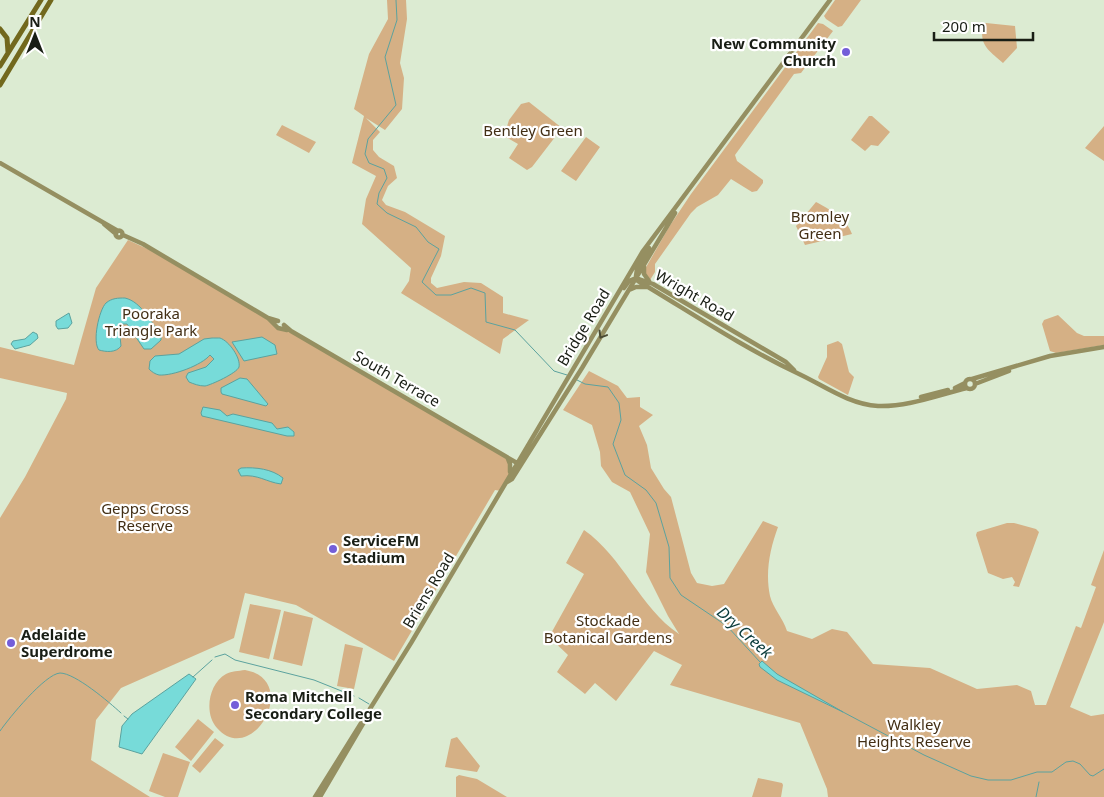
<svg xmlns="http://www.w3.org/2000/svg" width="1104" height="797" viewBox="0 0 1104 797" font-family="'Noto Sans',sans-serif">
	<rect width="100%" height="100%" fill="#dcebd2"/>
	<path fill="#d5b085" d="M387,0H406L407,19L400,63L404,78L402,109L385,130L366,118L380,132L373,140V150L379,157L394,166L397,178L388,186L382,200L386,205L405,212L445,236L441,256L431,278V283L437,288L464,282L481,283L503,297V313L529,320L503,339L500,354L401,293L409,281L411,268L362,224L366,199L376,176L352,163L364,116L354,109L369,54L388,19Z
		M835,0H861L842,26L838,27L826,19L824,16Z
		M818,23L823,24L833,31L801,73L794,74L735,155L737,161L763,180V183L757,191L752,192L731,179L718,195L697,207L691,213L655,264V272L650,280L646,276L645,269L669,227L691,194Z
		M986,23L1015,26L1017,48L1003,63C989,50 979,46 983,25Z
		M529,102L562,128L532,167L527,170L509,158L518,144L504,136L509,120L521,104Z
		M869,116H872L890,132L878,146L871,145L865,151L851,140Z
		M282,125L316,142L309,153L276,135Z
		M1104,126V161L1085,148Z
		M586,137L600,147L576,181L561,171Z
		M816,202C829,209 847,219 852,234L805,245L796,226Z
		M128,240L152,251L276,322L278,328L291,331L508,459L510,474L502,491L495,490L394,661L296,605L245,593L234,638L121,688L96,720L91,760L150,797H0V518L25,477L66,399L67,393L0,378V347L74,365L96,288Z
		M1058,315L1077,333L1084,336H1104V345L1056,353L1050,351L1042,324L1044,320Z
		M838,341L842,344L849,372L854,377L848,395L819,379L818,377L827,357V345Z
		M589,371L618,386L627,398L640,397V407L653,415L639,426L647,445L651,468L664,489L671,497L691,573L697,583L712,586L724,584L763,521L778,527C770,549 765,572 770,596C773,608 783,618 787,631L812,639L832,629L847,632L873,664L930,668L977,689L1017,685L1031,691L1035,705H1046L1076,626L1081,628L1096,587L1091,585L1104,550V622L1070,707L1091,716L1104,714V797H828L827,789L800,723L670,685L682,665L654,651L616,701L595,683L585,694L557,672L568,655L549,637L584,574L566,563L584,530C623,557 640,608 679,634L668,616L646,572L650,534L630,492L612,482L601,466L600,452L592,425L563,410Z
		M1007,523H1014L1036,529L1039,532L1019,587L1013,586L1015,582L1012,577L1003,579L988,573L976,535L977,532Z
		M250,604L281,610L269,659L239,652Z
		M284,611L313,618L302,666L273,659Z
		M345,644L363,648L354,689L337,686Z
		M245,670C302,680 252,768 217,728C204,714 208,684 226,674C232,671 238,671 245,670Z
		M198,719L214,732L191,761L175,747Z
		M457,737L480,766L477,772L445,767L451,739Z
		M215,738L224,745L200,773L192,766Z
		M163,753L190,762L178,797H165L149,791Z
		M459,775L477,779L507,797H456V777Z
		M758,778L782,783L783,785L781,797H752Z"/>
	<path fill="#77dbd9" stroke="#5ba29e" d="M125,298C142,302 151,323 161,335V340L151,349H144L127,324H120L119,326L121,346C116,353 106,352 99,350C92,342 99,310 106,303C112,298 118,298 125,298Z
		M69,313L72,323L68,328L58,329L56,326V321Z
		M33,332L37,334L38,338L30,345L15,349L11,344L13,341L25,339Z
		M262,337L275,345L277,354L244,361L232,342Z
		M212,338C214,338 218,338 220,338C229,341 241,358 239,367C237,373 211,385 205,386C199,386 194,384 189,382L186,377L188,373L206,367L214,359L210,355C202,365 173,376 159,375C155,374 152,372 149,369L150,361L155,356L179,354L204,339Z
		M240,378L247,379L268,404L266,406L222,394L221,392V388Z
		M203,407L220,410L227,416L233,414L272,423L277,429L288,427L294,432V436H287L202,416L201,413Z
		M241,468C256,467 272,469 283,478L281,484C266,482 258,474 241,476L238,470Z
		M762,661L777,674L843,712L777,680L760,667L759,664Z
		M189,674L196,679L142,754L119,747L122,726L132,714Z"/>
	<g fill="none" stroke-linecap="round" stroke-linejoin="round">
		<path stroke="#5ba29e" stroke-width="1" d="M396,0L397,20L385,57L396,105L368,139L365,154L369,163L384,169L387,178L379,193L377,204L387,213L416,227L428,242L439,249L422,282L436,295H451L471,288L485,293L486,322L515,330L554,371L567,375
			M577,380L585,384L608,387L619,403L621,420L613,444L625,475L646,490L656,503L669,547L670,578L681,595L727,626L760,662
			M215,657L225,654L235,660L314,680L354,696
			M193,677L212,660
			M359,698L369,704
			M843,712L924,755L971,776L988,780H1011L1037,772H1052L1066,762L1073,761L1080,764L1090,775L1093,776L1104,769
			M124,716L128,719
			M0,731C9,718 45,674 60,673C75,673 109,702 121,713
			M1036,797L1039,782"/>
		<path stroke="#958f61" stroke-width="4.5" d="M0,163L118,231
			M104,224L116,234
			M115.5 234a3.5 3.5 0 1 1 7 0a3.5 3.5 0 1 1-7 0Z
			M123,235L143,244L268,318L278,321
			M644,266V274L649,281
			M636,276L637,269L649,248
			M636,278L638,281C690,312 742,347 797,373C823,385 848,404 878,406C908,407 938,395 967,388
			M636,278L653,284L786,362L794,370
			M624,288L629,281L636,278
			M629,290L636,287H646
			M269,319L278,328L287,330
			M284,325L291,331L517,463
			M972,379L1050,356L1104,347
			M965 384a5 5 0 1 1 10 0a5 5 0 1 1-10 0Z
			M975,384L1009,371
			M955,388L965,383
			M921,397L948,390
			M508,459L510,464V472
			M507,482L512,479L582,368L675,213
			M315,797L411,643L643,251L830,0
			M320,797L364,722"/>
		<path stroke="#72681d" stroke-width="5" d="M0,29L7,38L8,52
			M0,66L41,0
			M0,85L51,0"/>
	</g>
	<defs><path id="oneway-chevron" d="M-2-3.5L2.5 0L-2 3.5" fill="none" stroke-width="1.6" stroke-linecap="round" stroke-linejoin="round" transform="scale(1.25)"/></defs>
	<use stroke="#4b4b33" href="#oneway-chevron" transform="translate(602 335) rotate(121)"/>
	<g fill="#745ed9" stroke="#fff" stroke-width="2">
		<circle cx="846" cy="52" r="5"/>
		<circle cx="333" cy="549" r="5"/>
		<circle cx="11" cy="643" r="5"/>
		<circle cx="235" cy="705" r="5"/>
	</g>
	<g text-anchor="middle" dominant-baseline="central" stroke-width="4.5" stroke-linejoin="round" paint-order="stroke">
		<g font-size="15" font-weight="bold" fill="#191e15" stroke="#fff" text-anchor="start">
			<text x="836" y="43" text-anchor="end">New Community<tspan x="836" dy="17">Church</tspan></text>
			<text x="343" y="540">ServiceFM<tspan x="343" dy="17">Stadium</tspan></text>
			<text x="21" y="634">Adelaide<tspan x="21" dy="17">Superdrome</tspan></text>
			<text x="245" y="696">Roma Mitchell<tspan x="245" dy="17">Secondary College</tspan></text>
		</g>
		<g font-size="15" fill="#422e14" stroke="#fff">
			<text x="533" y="130">Bentley Green</text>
			<text x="820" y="216">Bromley<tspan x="820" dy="17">Green</tspan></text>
			<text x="151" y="313">Pooraka<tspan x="151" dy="17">Triangle Park</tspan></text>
			<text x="145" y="508">Gepps Cross<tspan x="145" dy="17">Reserve</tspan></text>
			<text x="608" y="620">Stockade<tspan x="608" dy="17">Botanical Gardens</tspan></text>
			<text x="914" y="724">Walkley<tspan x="914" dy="17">Heights Reserve</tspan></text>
		</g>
		<g font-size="15" fill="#191e15" stroke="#fff">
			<text transform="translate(695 295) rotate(30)">Wright Road</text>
			<text transform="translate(583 327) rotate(-59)">Bridge Road</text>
			<text transform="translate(397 378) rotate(30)">South Terrace</text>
			<text transform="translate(428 590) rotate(-59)">Briens Road</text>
		</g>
		<g font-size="16" font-style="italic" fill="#0a3b3b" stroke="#fff">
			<text transform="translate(745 632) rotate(42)">Dry Creek</text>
		</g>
	</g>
	<g transform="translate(35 35)" stroke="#ffffff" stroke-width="4" paint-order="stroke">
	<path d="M0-4L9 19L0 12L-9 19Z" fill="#191e15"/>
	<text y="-8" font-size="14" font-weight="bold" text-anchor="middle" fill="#191e15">N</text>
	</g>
	<path d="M934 32v8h99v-8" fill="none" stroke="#191e15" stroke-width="2.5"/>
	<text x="942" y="32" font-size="15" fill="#191e15" stroke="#ffffff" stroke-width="4" paint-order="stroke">200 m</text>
</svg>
